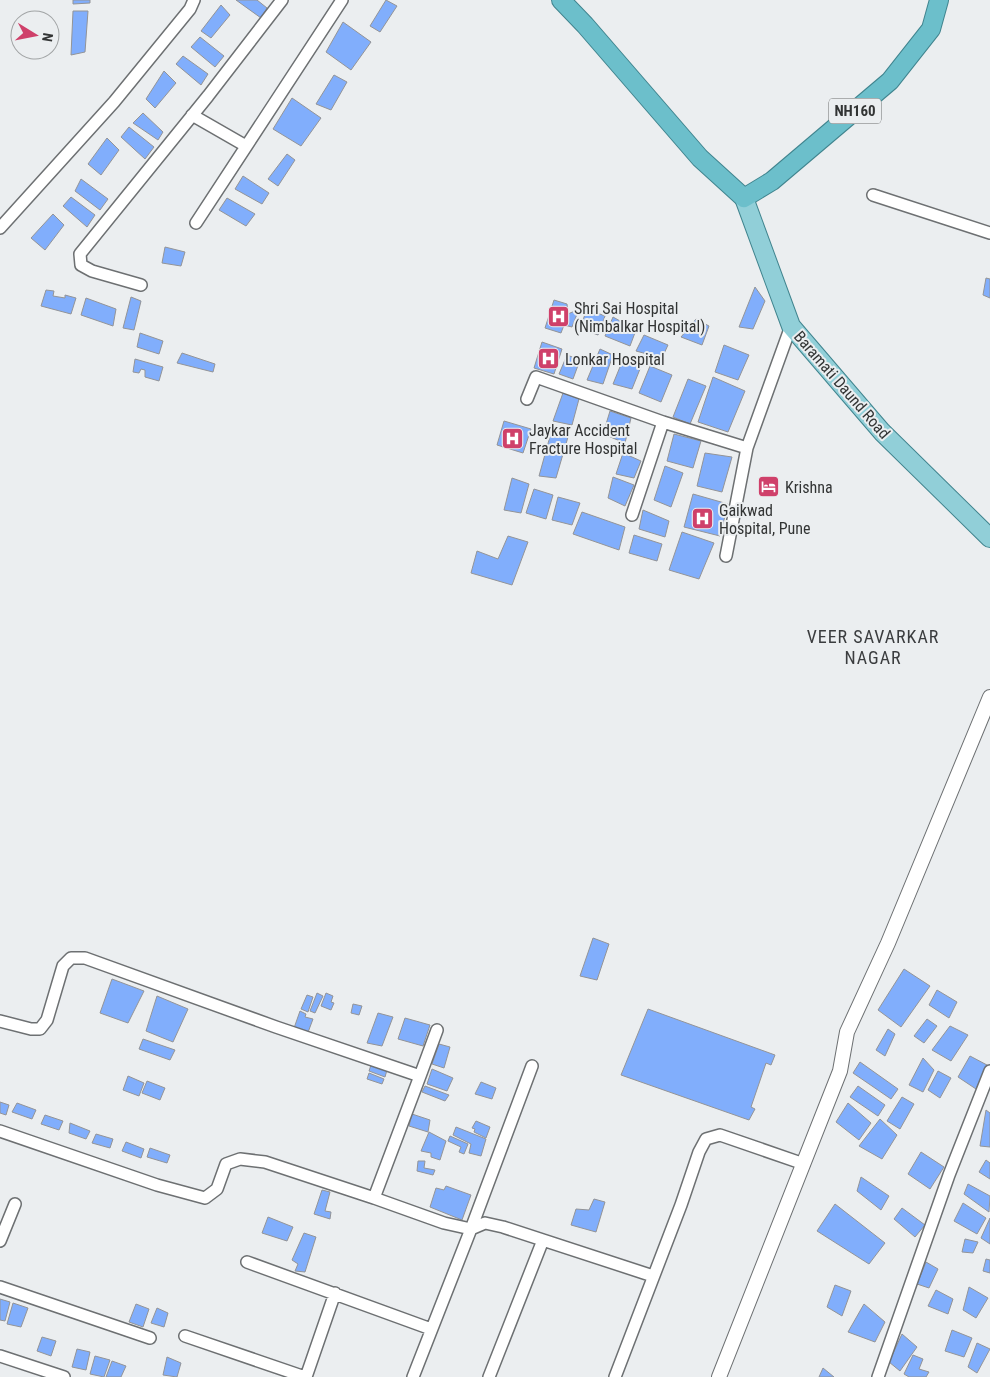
<svg xmlns="http://www.w3.org/2000/svg" width="990" height="1377" viewBox="0 0 990 1377" font-family="'Roboto Condensed',sans-serif">
	<rect width="100%" height="100%" fill="#ebeef0"/>
	<path fill="#81aefc" stroke="#939497" d="M73,0H90V3L73,4Z
		M236,0H257L267,8L261,18Z
		M386,0L397,6L380,32L370,26Z
		M221,5L230,15L211,38L201,31Z
		M73,11H88L85,52L71,55Z
		M343,22L371,42L351,70L326,52Z
		M200,37L224,56L215,67L191,47Z
		M183,56L208,74L201,85L176,64Z
		M164,71L176,83L155,108L146,99Z
		M334,75L347,82L331,110L316,104Z
		M292,98L321,118L301,146L273,129Z
		M143,113L163,132L158,140L133,123Z
		M129,127L154,147L145,159L121,137Z
		M107,138L119,150L101,175L88,164Z
		M287,154L295,160L278,186L268,179Z
		M243,176L269,193L262,204L235,189Z
		M81,179L108,199L100,210L75,191Z
		M71,197L95,215L87,227L63,206Z
		M227,198L255,214L246,226L219,210Z
		M53,214L64,225L45,250L31,238Z
		M165,247L185,252L181,266L162,263Z
		M986,278L990,279V298L983,295Z
		M755,287L765,301L753,329L739,327Z
		M46,290L54,291L53,296L65,298V295L76,298L71,314L41,306Z
		M131,297L141,301L134,330L123,328Z
		M86,298L116,309L113,326L81,315Z
		M554,300L567,304L568,314L579,309L572,327L564,325L561,333L545,328Z
		M587,309L605,316L598,335L580,328Z
		M613,317L636,330L630,346L605,336Z
		M696,319L709,326L702,345L681,337Z
		M140,333L163,341L159,354L137,347Z
		M644,335L668,345L662,358L636,351Z
		M542,342L562,349L554,374L534,368Z
		M724,345L749,355L738,380L715,372Z
		M600,349L613,355L603,384L587,380Z
		M182,353L215,364L213,372L177,363Z
		M567,355L580,360L573,379L559,374Z
		M624,357L642,364L632,389L613,384Z
		M135,359L163,367L159,381L145,377V370L141,369L139,373L133,372Z
		M650,366L672,375L661,402L639,393Z
		M713,377L745,391L728,432L698,422Z
		M688,379L706,386L690,424L673,417Z
		M563,393L579,399L572,425L553,421Z
		M610,411L631,418L625,443L603,434Z
		M504,421L531,429L523,453L497,445Z
		M552,429L568,437L556,478L539,476Z
		M674,434L701,441L693,468L667,461Z
		M623,453L641,461L634,478L616,474Z
		M705,453L732,457L722,492L697,486Z
		M665,466L683,473L671,507L654,500Z
		M613,477L634,485L625,506L608,498Z
		M512,478L529,484L521,513L504,510Z
		M534,489L553,495L546,519L526,513Z
		M693,494L728,504L720,536L684,527Z
		M558,497L580,503L572,525L552,520Z
		M643,510L669,521L665,537L639,529Z
		M582,512L625,527L619,550L573,534Z
		M682,532L714,543L699,579L669,570Z
		M634,535L662,544L657,561L629,553Z
		M508,536L528,542L512,585L471,573L477,551L498,559Z
		M593,938L609,944L597,980L580,976Z
		M904,969L930,986L901,1027L878,1010Z
		M112,979L144,991L128,1023L100,1013Z
		M937,990L957,1002L949,1018L929,1005Z
		M317,993L323,996L315,1013L310,1011Z
		M326,993L333,996L331,1002L334,1003L331,1010L321,1006Z
		M307,995L313,997L308,1012L301,1009Z
		M157,996L188,1009L173,1042L146,1031Z
		M353,1004L362,1006L359,1015L351,1013Z
		M648,1009L775,1055L771,1065L766,1063L751,1107L755,1109L749,1120L621,1075Z
		M300,1011L306,1014L305,1017L313,1019L307,1035L293,1031Z
		M378,1013L393,1017L382,1046L367,1043Z
		M405,1018L430,1025L423,1046L398,1039Z
		M927,1019L937,1026L924,1043L914,1036Z
		M950,1026L968,1035L951,1061L932,1050Z
		M888,1029L895,1034L885,1056L876,1050Z
		M143,1039L175,1050L170,1060L139,1049Z
		M439,1044L450,1047L444,1068L432,1064Z
		M970,1056L987,1065L976,1089L958,1077Z
		M923,1058L934,1070L923,1092L909,1085Z
		M860,1062L898,1089L891,1099L853,1073Z
		M371,1065L387,1070L385,1077L369,1071Z
		M432,1069L453,1078L447,1091L427,1084Z
		M938,1071L951,1078L940,1098L928,1090Z
		M369,1073L384,1079L382,1084L367,1079Z
		M128,1076L144,1083L139,1096L123,1090Z
		M147,1081L165,1088L160,1100L142,1093Z
		M481,1082L496,1088L492,1099L475,1094Z
		M425,1086L449,1095L445,1101L422,1092Z
		M858,1086L885,1105L878,1116L850,1097Z
		M902,1097L914,1104L900,1129L887,1121Z
		M0,1102L9,1105L6,1115L0,1113Z
		M17,1103L36,1110L32,1119L12,1112Z
		M848,1103L871,1123L859,1140L836,1122Z
		M986,1110L990,1113V1147L980,1146Z
		M412,1114L430,1120L428,1132L409,1126Z
		M45,1115L63,1121L59,1130L41,1124Z
		M880,1119L897,1135L882,1159L859,1146Z
		M476,1121L490,1127L486,1138L474,1132L475,1129L472,1128Z
		M70,1123L90,1131L86,1139L69,1133Z
		M456,1127L486,1139L481,1156L469,1153L471,1144L453,1135Z
		M429,1132L446,1141L440,1160L431,1157V1153L421,1151Z
		M96,1134L113,1139L110,1148L92,1143Z
		M450,1136L468,1144L464,1154L459,1152L461,1147L448,1141Z
		M126,1142L144,1149L141,1158L122,1151Z
		M150,1148L170,1155L167,1163L147,1157Z
		M921,1152L944,1167L930,1189L908,1174Z
		M986,1160L990,1163V1179L979,1172Z
		M418,1161H425L424,1168L435,1170L433,1175L417,1171Z
		M861,1177L889,1196L881,1210L857,1191Z
		M968,1184L990,1196L989,1212L964,1194Z
		M446,1186L471,1195L462,1220L430,1207L436,1188L444,1190Z
		M322,1190L330,1192L325,1211L331,1212L330,1219L314,1214Z
		M594,1199L605,1202L596,1232L571,1225L576,1209L589,1210Z
		M963,1203L986,1218L977,1234L954,1221Z
		M835,1204L885,1243L869,1264L817,1231Z
		M902,1208L925,1225L915,1237L894,1219Z
		M268,1217L293,1227L287,1241L262,1233Z
		M990,1218V1244L981,1238Z
		M304,1233L316,1237L305,1272L295,1271L298,1264L292,1260Z
		M965,1239L978,1242L973,1253L962,1252Z
		M986,1259L990,1260V1273L983,1271Z
		M926,1262L938,1269L929,1288L917,1284Z
		M835,1285L851,1291L842,1316L827,1307Z
		M969,1287L988,1298L976,1318L963,1310Z
		M936,1290L953,1299L948,1314L928,1306Z
		M0,1299L10,1302L5,1321L0,1320Z
		M13,1303L28,1308L21,1327L7,1324Z
		M136,1304L149,1309L143,1327L129,1322Z
		M864,1304L885,1322L875,1342L848,1332Z
		M157,1308L168,1313L164,1327L151,1323Z
		M952,1330L972,1338L964,1357L945,1351Z
		M902,1334L917,1347L900,1371L889,1362Z
		M42,1337L56,1341L51,1356L37,1351Z
		M977,1343L990,1349L977,1373L968,1367Z
		M77,1349L90,1352L86,1370L72,1367Z
		M913,1355L923,1359L919,1369L929,1372L926,1377H909L904,1374Z
		M95,1356L110,1360L104,1377L90,1374Z
		M167,1357L181,1363L177,1377L163,1375Z
		M112,1361L126,1366L121,1377H106Z
		M823,1368L834,1377H819Z"/>
	<g fill="none" stroke-linecap="round" stroke-linejoin="round">
		<defs>
			<path id="minor" d="M192,115L246,146
				M873,195L990,233
				M196,223L342,0
				M0,228L114,102L190,9L194,0
				M141,285L92,271L81,265L80,254L208,96L282,0
				M527,399L536,377L663,422
				M632,515L663,422L747,448
				M726,556L747,448L791,326
				M0,1021L31,1029H40L47,1020L63,966L71,958H85L276,1027L420,1076L374,1198L444,1223L471,1229L485,1223L503,1227L653,1276
				M420,1076L437,1030
				M0,1131L157,1185L205,1198L217,1189L226,1164L240,1159L265,1162L374,1198
				M0,1241L15,1204
				M247,1262L431,1329
				M0,1287L150,1338
				M185,1336L305,1377
				M0,1356L64,1377
				M306,1377L335,1293
				M413,1377L471,1229L532,1066
				M489,1377L543,1240
				M615,1377L681,1205L699,1152L706,1139L720,1135L804,1164
				M878,1377L949,1175L990,1071"/>
			<path id="tertiary" d="M719,1377L840,1071L847,1032L888,943L990,697"/>
			<path id="primary" d="M744,198L791,326L882,432L990,538"/>
			<path id="trunk" d="M561,0L585,25L700,158L744,198L772,181L890,81L931,29L939,0"/>
		</defs>
		<use href="#minor" stroke="#6d7072" stroke-width="14"/>
		<use href="#tertiary" stroke="#6d7072" stroke-width="16"/>
		<use href="#primary" stroke="#40848e" stroke-width="20"/>
		<use href="#trunk" stroke="#40848e" stroke-width="20"/>
		<use href="#minor" stroke="#fff" stroke-width="11"/>
		<use href="#tertiary" stroke="#fff" stroke-width="14"/>
		<use href="#primary" stroke="#91cfd8" stroke-width="18"/>
		<use href="#trunk" stroke="#6cbfcb" stroke-width="18"/>
	</g>
	<defs>
		<symbol id="hospital-square" viewBox="-11 -11 22 22"><rect x="-9" y="-9" width="18" height="18" rx="4" fill="#cf406a" stroke="#ebeef0"/><path d="M-5-5h3v3.5h4V-5h3V5h-3V1.5h-4V5h-3Z" fill="#fff"/></symbol>
		<symbol id="hotel-square" viewBox="-11 -11 22 22"><rect x="-9" y="-9" width="18" height="18" rx="4" fill="#cf406a" stroke="#ebeef0"/><path d="M-6-4.5h1.5V1H6V5H4.5V3h-9V5H-6ZM-4 0a1.8 1.8 0 1 1 3.6 0ZM.5 0V-2.5h3Q6-2.5 6 0Z" fill="#fff"/></symbol>
	</defs>
	<g fill-rule="evenodd">
		<use href="#hospital-square" x="546" y="304" width="25" height="25"/>
		<use href="#hospital-square" x="536" y="346" width="25" height="25"/>
		<use href="#hospital-square" x="500" y="426" width="25" height="25"/>
		<use href="#hotel-square" x="756" y="474" width="25" height="25"/>
		<use href="#hospital-square" x="690" y="506" width="25" height="25"/>
	</g>
	<g text-anchor="middle" dominant-baseline="central" stroke-width="4" stroke-linejoin="round" paint-order="stroke">
		<rect fill="#ebeef0" stroke="#6a6c6c" stroke-width="1" x="829" y="98.5" width="52" height="25" rx="4"/>
		<g font-size="15" font-weight="bold" fill="#323434">
			<text x="855" y="111">NH160</text>
		</g>
		<g font-size="16" fill="#323434" stroke="#ebeef0" text-anchor="start">
			<text x="574" y="308">Shri Sai Hospital<tspan x="574" dy="18">(Nimbalkar Hospital)</tspan></text>
			<text x="565" y="359">Lonkar Hospital</text>
			<text x="529" y="430">Jaykar Accident<tspan x="529" dy="18">Fracture Hospital</tspan></text>
			<text x="785" y="487">Krishna</text>
			<text x="719" y="510">Gaikwad<tspan x="719" dy="18">Hospital, Pune</tspan></text>
		</g>
		<g font-size="16" fill="#323434" stroke="#ebeef0">
			<text transform="translate(842 385) rotate(49)">Baramati Daund Road</text>
		</g>
		<g font-size="18" letter-spacing="1" fill="#3b3d3f" stroke="#ebeef0">
			<text x="873" y="636">VEER SAVARKAR<tspan x="873" dy="21">NAGAR</tspan></text>
		</g>
	</g>
	<g transform="translate(35 35) rotate(100)"><circle r="24" fill="#ebeef0" stroke="#a1a4a5"/>
	<path d="M0-4L9 19L0 12L-9 19Z" fill="#cf406a"/>
	<text y="-8" font-size="14" font-weight="bold" text-anchor="middle" fill="#323434">N</text>
	</g>
</svg>
